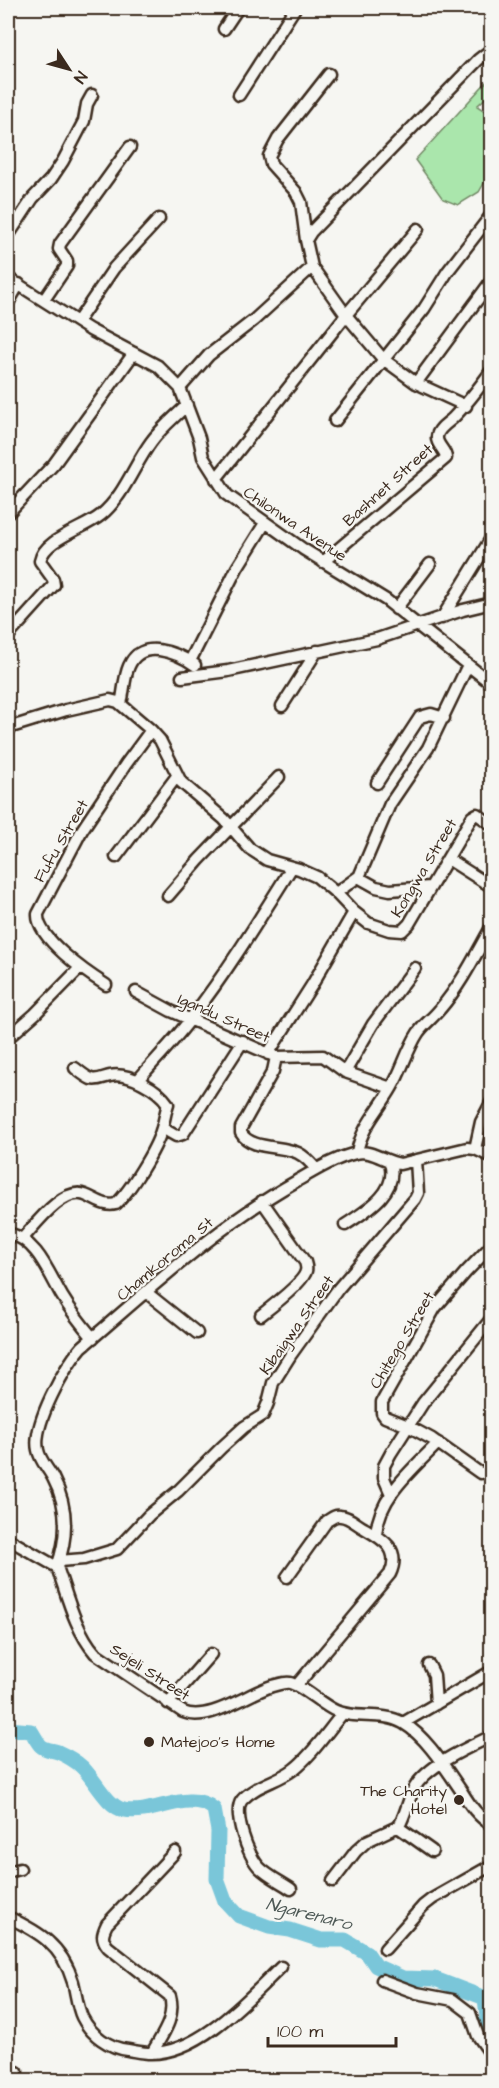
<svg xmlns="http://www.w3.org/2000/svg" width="499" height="2088" viewBox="0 0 499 2088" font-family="'Architects Daughter',sans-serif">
	<rect width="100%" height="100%" fill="#f6f6f2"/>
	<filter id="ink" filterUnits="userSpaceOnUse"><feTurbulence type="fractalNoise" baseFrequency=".0167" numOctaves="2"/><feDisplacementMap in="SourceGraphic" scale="12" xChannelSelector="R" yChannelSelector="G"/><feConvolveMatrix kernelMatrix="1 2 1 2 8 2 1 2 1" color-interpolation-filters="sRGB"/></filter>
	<g filter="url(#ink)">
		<path fill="#aae6ac" stroke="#728865" stroke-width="1.5" d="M491,77V93L477,106L491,115V171L479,192L458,205L443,199L415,160Z"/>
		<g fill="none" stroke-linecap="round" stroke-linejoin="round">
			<path stroke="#7ac6d9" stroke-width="15" d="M8,1729L31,1731C34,1735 37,1742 41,1746C45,1750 53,1750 58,1752C67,1756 76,1761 82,1767C94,1778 107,1807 124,1810C154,1816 188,1788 214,1809L218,1831L217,1879L225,1901L239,1916L269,1927L290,1930L321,1940H345L367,1953L376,1966L403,1978L435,1979L485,1998L490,2043L492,2044"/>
			<defs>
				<path id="street" d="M224,29L238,8
					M329,74L278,139L269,156L271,164L296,192L301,202L306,240L312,267L346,315L383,359L416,383L466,406
					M239,95L295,8
					M8,236L33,198L51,179L63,161L84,121L87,104L92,95
					M306,240L311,232L478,60L492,49
					M8,278L90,330L158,366L180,388L199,438L203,457L227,495L303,549L386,600L492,684
					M44,300L67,266V261L59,249L60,244L130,147
					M8,303L19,284
					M78,321L114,268L159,219
					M416,383L492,280
					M180,388L209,355L254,320L312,267
					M335,421L424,309L448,271L492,214
					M216,479L346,315L418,229
					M8,513L54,464L134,353
					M323,562L446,458C446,450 436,445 437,437C437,430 447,423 452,419C467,404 479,388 492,370
					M396,609L430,564
					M442,618L492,537
					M8,636L54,585L53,579L40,561C44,539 84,529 101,515C124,496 134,465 151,442C161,428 175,417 187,405
					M190,661L237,568L265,523
					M182,677L228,671L377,639L463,610L492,603
					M121,704C124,692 124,677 129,666C141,638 176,652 195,665
					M282,706L317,651
					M8,728L66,710L110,700L118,702L151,730L160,740L181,782L224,819L250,849L267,860L299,869L317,877L336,893L354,912L368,923L389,930L402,931L409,924L472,817L477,814L492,825
					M377,783L420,717L431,714L444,718
					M116,857L177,776
					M448,859L492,887
					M359,877L390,804L428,748L468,665
					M336,893L358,877L376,887L390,890L430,887
					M168,896L199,860L279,777
					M106,985C87,973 36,938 38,914L82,830L126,764L151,730
					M136,992L171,1011L276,1057L273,1071L241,1128V1133C251,1150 281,1145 298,1153C306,1157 311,1163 316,1169
					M8,1038L35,1014L79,969
					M268,1054L312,985L354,912
					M276,1057L323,1056L345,1072L391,1088
					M345,1072L373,1024L415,968
					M138,1080C156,1059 176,1039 192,1017C229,969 260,918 292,867
					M162,1128L176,1136L183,1134L243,1041
					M475,1149L481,1122L492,1101
					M357,1152C362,1126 379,1110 392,1087C402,1070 407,1050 418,1033C424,1024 433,1018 440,1009C461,985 476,954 492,926
					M345,1225C366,1211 399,1192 390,1163
					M8,1233C37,1240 48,1272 62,1296C71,1311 82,1325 93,1338
					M23,1238C36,1224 64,1186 85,1195C96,1199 104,1207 116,1204C130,1191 156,1149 161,1131C164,1123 165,1113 168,1104C158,1089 129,1072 110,1076C104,1077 98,1081 91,1079C86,1077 80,1072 75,1068
					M492,1245L466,1272L435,1308L382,1402V1413L385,1417L408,1426L432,1439L480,1473L492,1472
					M147,1293L197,1333
					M261,1315C270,1308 304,1282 306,1271C307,1268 306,1265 305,1262L262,1201
					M391,1494L384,1478V1466L391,1453L423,1403L492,1318
					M376,1535C378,1497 413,1469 438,1443
					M8,1539L57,1567C67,1595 75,1630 95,1653L183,1712C208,1723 247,1694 272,1686C278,1685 283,1682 290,1683C301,1685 322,1705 336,1711C356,1720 382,1711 403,1723C427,1737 446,1769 462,1792C470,1805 478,1817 492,1825
					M59,1561L84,1559L117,1549L149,1515L178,1491L222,1447L244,1427L263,1415L268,1403L273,1383L290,1356L338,1289L415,1199L418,1193L416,1160
					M57,1567C68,1537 68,1506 53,1478C48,1468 40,1461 38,1450C32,1425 65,1366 82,1347C150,1289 217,1226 295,1182C314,1171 335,1158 356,1153C371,1149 385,1162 400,1164L467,1148L475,1149L492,1157
					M287,1577L327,1521C332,1518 335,1515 340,1516C348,1516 355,1523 362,1527C381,1538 402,1548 390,1574L297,1685
					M429,1665L434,1675L436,1704
					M168,1703L211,1654
					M403,1723L492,1671
					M398,1827L432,1851
					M8,1872L20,1869
					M333,1881L356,1851L367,1841L399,1826C406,1814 408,1799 415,1787C428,1765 469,1747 492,1736
					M291,1889C281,1882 268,1876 260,1868C248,1857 232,1812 242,1800C255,1785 279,1781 294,1769C313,1754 327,1732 343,1713
					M8,1917C39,1932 62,1945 73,1982C76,1993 77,2006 82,2017C91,2035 109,2048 128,2050C135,2051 143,2053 151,2053C200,2053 248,1999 281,1967
					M385,1949L423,1906L432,1899L492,1865
					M382,1980L417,1993L453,2000L470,2013L478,2036L492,2056
					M152,2053C162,2035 176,2018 170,1996L108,1947C101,1938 102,1934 107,1924L175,1852
					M10,2080L17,2072"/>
			</defs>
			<use href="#street" stroke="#3b2a1e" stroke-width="15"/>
			<use href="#street" stroke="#f6f6f2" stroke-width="10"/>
		</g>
	</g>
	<g fill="#3b2a1e" stroke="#f6f6f2" stroke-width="2">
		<circle cx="149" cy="1742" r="6"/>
		<circle cx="459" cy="1800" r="6"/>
	</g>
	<g text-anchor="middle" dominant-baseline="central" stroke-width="4.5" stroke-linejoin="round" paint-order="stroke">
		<g font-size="16" fill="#3b2a1e" stroke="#f6f6f2">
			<text transform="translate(388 485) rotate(-42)">Bashnet Street</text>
			<text transform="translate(295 524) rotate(34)">Chilonwa Avenue</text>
			<text transform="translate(61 841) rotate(-60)">Fufu Street</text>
			<text transform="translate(424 868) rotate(-59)">Kongwa Street</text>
			<text transform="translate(224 1018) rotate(24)">Igandu Street</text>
			<text transform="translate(165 1259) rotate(-40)">Chamkoroma St</text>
			<text transform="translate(297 1325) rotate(-55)">Kibaigwa Street</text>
			<text transform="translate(402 1340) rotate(-59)">Chitego Street</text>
			<text transform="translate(150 1672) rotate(33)">Sejeli Street</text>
		</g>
		<g font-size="16" fill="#3b2a1e" stroke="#f6f6f2" text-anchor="start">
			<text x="161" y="1742">Matejoo's Home</text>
			<text x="447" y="1791" text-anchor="end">The Charity<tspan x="447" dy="18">Hotel</tspan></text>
		</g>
		<g font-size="18" font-style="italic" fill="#4e5956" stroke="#f6f6f2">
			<text transform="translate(309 1914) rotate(14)">Ngarenaro</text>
		</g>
	</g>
	<rect width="499" height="2088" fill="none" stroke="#f6f6f2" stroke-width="30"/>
	<rect x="15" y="15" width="469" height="2058" fill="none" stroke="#3b2a1e" stroke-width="2" filter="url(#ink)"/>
	<g transform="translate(69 69) rotate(126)" stroke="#f6f6f2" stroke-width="4.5" paint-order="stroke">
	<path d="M0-4.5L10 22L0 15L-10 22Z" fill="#3b2a1e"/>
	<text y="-9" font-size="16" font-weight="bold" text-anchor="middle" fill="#3b2a1e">N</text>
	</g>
	<path d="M268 2037v9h128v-9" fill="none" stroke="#3b2a1e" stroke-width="3"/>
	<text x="277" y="2037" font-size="18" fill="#3b2a1e" stroke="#f6f6f2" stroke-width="4.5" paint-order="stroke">100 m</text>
</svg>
